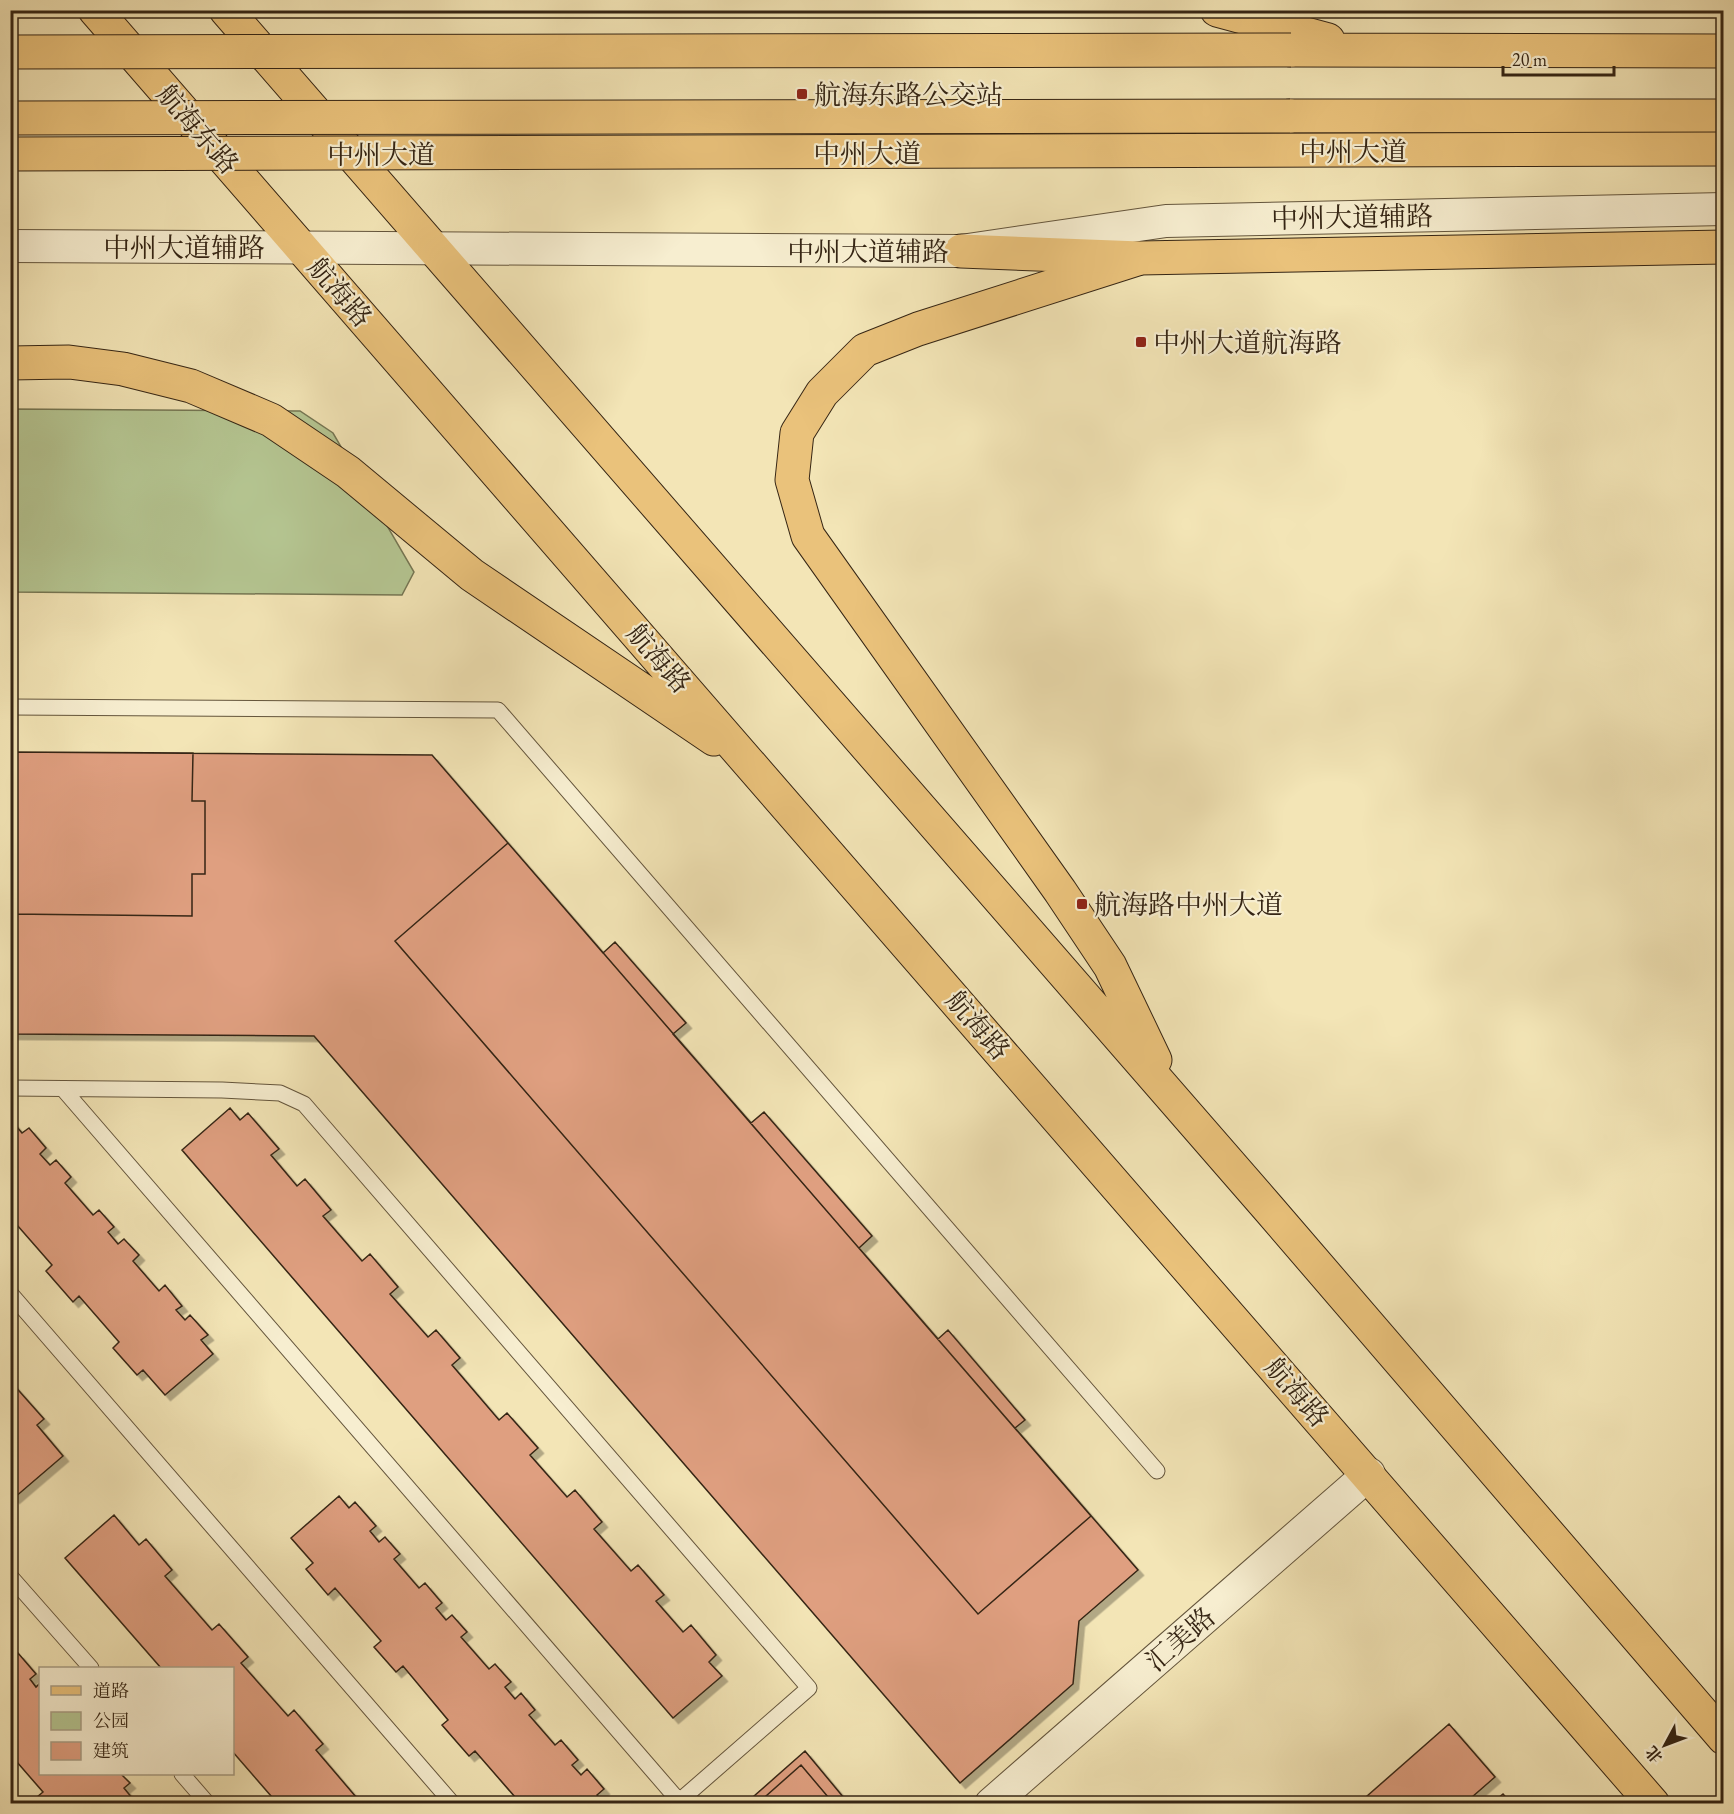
<svg xmlns="http://www.w3.org/2000/svg" width="1734" height="1814" viewBox="0 0 1734 1814" font-family="'EB Garamond','Noto Serif SC',serif">
	<defs>
		<filter id="shadow"><feDropShadow dx="5.5" dy="5.5" stdDeviation="0" flood-color="#0004"/></filter>
	</defs>
	<rect width="100%" height="100%" fill="#f3e5b6"/>
	<filter id="stains"><feTurbulence type="fractalNoise" baseFrequency=".00333" numOctaves="4"/><feColorMatrix values="0 0 0 0 .2 0 0 0 0 .09 0 0 0 0 .02 0 0 0 .5 -.17"/></filter>
	<radialGradient id="worn" r=".72"><stop offset=".6" stop-color="#630" stop-opacity="0"/><stop offset="1" stop-color="#630" stop-opacity=".3"/></radialGradient>
	<path fill="#b5c692" stroke="#757653" stroke-width="1.5" d="M11,409L300,411L333,433L414,572L402,595L11,592Z"/>
	<path fill="#df9f80" stroke="#352514" stroke-width="1.5" filter="url(#shadow)" d="M10,752L432,755L603,953L615,942L686,1023L673,1034L751,1123L764,1112L872,1236L859,1248L938,1339L948,1330L1025,1420L1015,1428L1138,1570L1079,1621L1073,1684L960,1783L314,1036L10,1034Z
		M10,752L193,753L192,801H205V874H192V916L10,914Z
		M508,843L1091,1516L978,1614L395,941Z
		M230,1108L240,1120L248,1113L279,1149L271,1155L297,1186L305,1179L331,1210L323,1216L362,1261L370,1254L398,1287L390,1294L428,1337L436,1330L460,1358L452,1365L499,1420L507,1413L538,1448L530,1455L567,1497L575,1490L602,1522L594,1529L631,1571L638,1565L664,1595L656,1601L683,1632L691,1625L716,1655L709,1662L722,1676L673,1718L182,1150Z
		M11,1120L22,1133L29,1128L46,1148L40,1154L50,1165L56,1160L71,1177L65,1183L93,1215L99,1210L114,1227L108,1232L118,1244L124,1239L139,1255L133,1261L159,1291L165,1285L182,1306L176,1310L185,1320L190,1315L208,1335L201,1340L213,1354L165,1395L143,1370L137,1375L113,1348L119,1342L79,1296L73,1302L46,1271L52,1265L10,1217Z
		M12,1383L44,1419L37,1425L63,1456L14,1498L10,1493V1384Z
		M339,1496L349,1508L355,1502L376,1526L370,1531L379,1542L385,1537L400,1554L394,1559L419,1588L425,1583L442,1603L436,1608L446,1620L452,1615L467,1632L461,1637L489,1669L495,1664L511,1682L505,1687L515,1699L521,1693L535,1710L529,1715L555,1745L561,1740L578,1760L572,1765L581,1775L587,1769L604,1789L597,1795L605,1804H510L509,1802L515,1797L475,1751L469,1756L442,1725L448,1720L403,1666L396,1672L374,1647L381,1641L335,1588L328,1595L306,1569L313,1563L291,1538Z
		M114,1515L139,1545L146,1539L172,1570L165,1576L212,1630L219,1624L248,1657L241,1663L288,1716L294,1710L323,1744L316,1750L362,1804H278L232,1751V1668H161L65,1558Z
		M18,1653L36,1674L30,1679L36,1687L40,1683V1774H121L130,1783L124,1788L137,1804H40L36,1798L43,1792L10,1754V1657L12,1659Z
		M1449,1724L1495,1777L1464,1804H1358Z
		M805,1751L849,1804H745Z
		M801,1765L834,1804H757Z
		M1503,1794L1512,1804H1491Z"/>
	<g fill="none" stroke-linecap="round" stroke-linejoin="round">
		<defs>
			<path id="service" d="M10,707L498,710L1157,1471
				M10,1088L222,1090L280,1093L304,1104L809,1688L676,1804
				M63,1089L679,1801
				M10,1293L453,1804
				M10,1576L91,1668
				M182,1774L208,1804"/>
			<path id="minor" d="M10,246L961,251L1166,221L1724,209
				M991,1804L1369,1474"/>
			<path id="primary" d="M95,10L1653,1804
				M226,10L1269,1209L1724,1738
				M1217,10L1328,40
				M1291,50L1724,51
				M1290,116H1724
				M1137,259L918,329L865,350L822,393L797,433L792,480L808,536L1060,891L1110,966L1155,1060
				M10,363L69,362L123,369L191,386L271,420L348,472L472,575L714,739"/>
			<path id="trunk" d="M961,251L1140,258L1724,247"/>
		</defs>
		<use href="#service" stroke="#64553c" stroke-width="17"/>
		<use href="#minor" stroke="#64553c" stroke-width="34"/>
		<use href="#primary" stroke="#352514" stroke-width="35"/>
		<use href="#trunk" stroke="#352514" stroke-width="35"/>
		<use href="#service" stroke="#f7eed0" stroke-width="15"/>
		<use href="#minor" stroke="#f7eed0" stroke-width="32"/>
		<use href="#primary" stroke="#eac27b" stroke-width="33"/>
		<use href="#trunk" stroke="#eac27b" stroke-width="33"/>
		<defs>
			<path id="primary-bridge" d="M10,52L1291,50
				M10,118L1290,116"/>
			<path id="trunk-bridge" d="M10,154L1724,149"/>
		</defs>
		<use href="#primary-bridge" stroke="#352514" stroke-width="35" stroke-linecap="butt"/>
		<use href="#trunk-bridge" stroke="#352514" stroke-width="35" stroke-linecap="butt"/>
		<use href="#primary-bridge" stroke="#eac27b" stroke-width="33"/>
		<use href="#trunk-bridge" stroke="#eac27b" stroke-width="33"/>
	</g>
	<g fill="#8f2418" stroke="#f7eed0" stroke-width="2">
		<rect x="796" y="88" width="12" height="12" rx="3"/>
		<rect x="1135" y="336" width="12" height="12" rx="3"/>
		<rect x="1076" y="898" width="12" height="12" rx="3"/>
	</g>
	<g text-anchor="middle" dominant-baseline="central" stroke-width="4.5" stroke-linejoin="round" paint-order="stroke">
		<g font-size="27" fill="#352514" stroke="#f7eed0" text-anchor="start">
			<text x="814" y="94">航海东路公交站</text>
			<text x="1153" y="342">中州大道航海路</text>
			<text x="1094" y="904">航海路中州大道</text>
		</g>
		<g font-size="27" fill="#352514" stroke="#f7eed0">
			<text transform="translate(198 129) rotate(49)">航海东路</text>
			<text x="1353" y="151">中州大道</text>
			<text x="867" y="153">中州大道</text>
			<text x="381" y="154">中州大道</text>
			<text transform="translate(1352 217) rotate(-1)">中州大道辅路</text>
			<text x="184" y="247">中州大道辅路</text>
			<text x="868" y="251">中州大道辅路</text>
			<text transform="translate(340 292) rotate(49)">航海路</text>
			<text transform="translate(659 658) rotate(49)">航海路</text>
			<text transform="translate(978 1025) rotate(49)">航海路</text>
			<text transform="translate(1297 1392) rotate(49)">航海路</text>
			<text transform="translate(1180 1639) rotate(-41)">汇美路</text>
		</g>
	</g>
	<rect width="1734" height="1814" fill="none" stroke="#f3e5b6" stroke-width="36"/>
	<rect x="12" y="12" width="1710" height="1790" fill="none" stroke="#352514" stroke-width="3"/>
	<rect x="18" y="18" width="1698" height="1778" fill="none" stroke="#352514" stroke-width="1.5"/>
	<rect x="39" y="1667" width="195" height="108" fill="#f7eed0" stroke="#a99e85" stroke-width="1.5"/>
	<rect x="51" y="1686" width="30" height="9" fill="#eac27b" stroke="#a99e85" stroke-width="1.5"/>
	<text x="93" y="1697" font-size="18" fill="#352514">道路</text>
	<rect x="51" y="1712" width="30" height="18" fill="#b5c692" stroke="#a99e85" stroke-width="1.5"/>
	<text x="93" y="1727" font-size="18" fill="#352514">公园</text>
	<rect x="51" y="1742" width="30" height="18" fill="#df9f80" stroke="#a99e85" stroke-width="1.5"/>
	<text x="93" y="1757" font-size="18" fill="#352514">建筑</text>
	<g transform="translate(1665 1745) rotate(229)" stroke="#f7eed0" stroke-width="4.5" paint-order="stroke">
	<path d="M0-4.5L10 22L0 15L-10 22Z" fill="#352514"/>
	<text y="-9" font-size="16" font-weight="bold" text-anchor="middle" fill="#352514">北</text>
	</g>
	<path d="M1503 66v9h111v-9" fill="none" stroke="#352514" stroke-width="3"/>
	<text x="1512" y="66" font-size="18" fill="#352514" stroke="#f7eed0" stroke-width="4.5" paint-order="stroke">20 m</text>
	<rect width="100%" height="100%" filter="url(#stains)"/>
	<rect width="100%" height="100%" fill="url(#worn)"/>
</svg>
